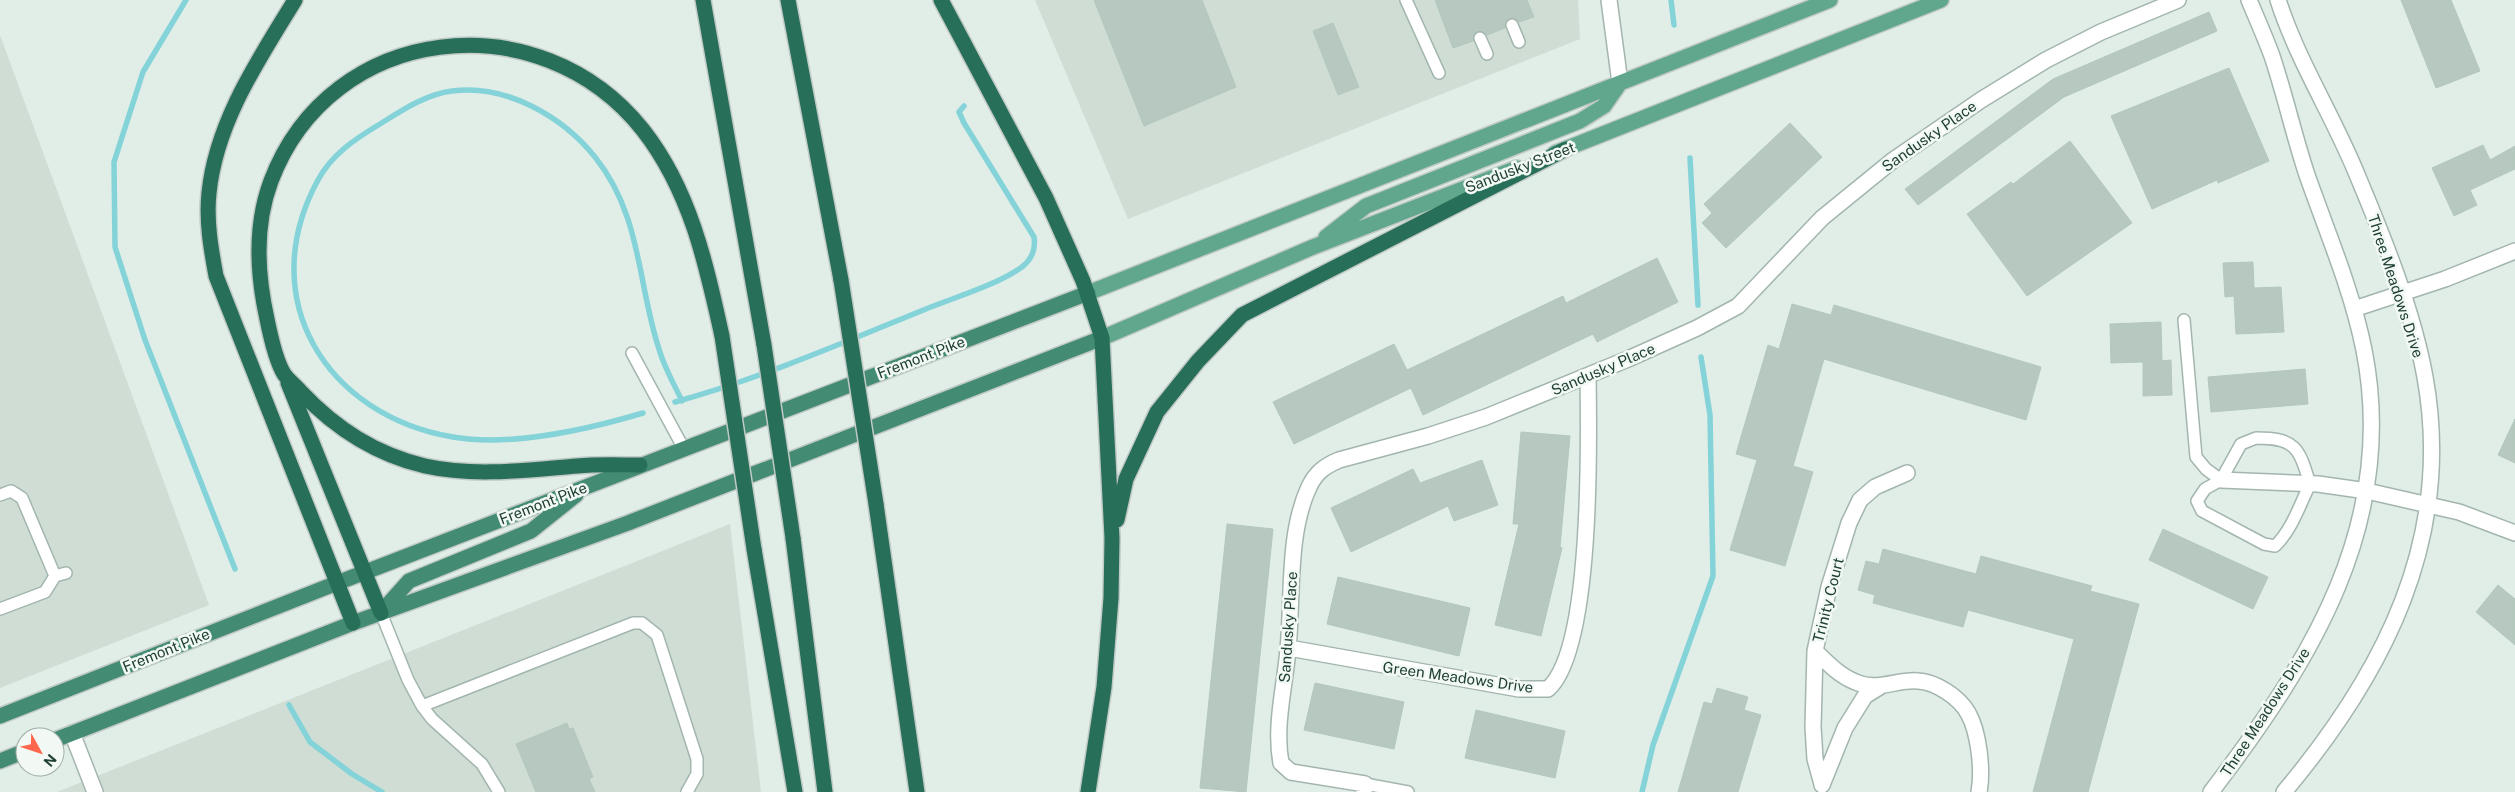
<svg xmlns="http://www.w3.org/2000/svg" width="2515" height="792" viewBox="0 0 2515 792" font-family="'Public Sans',sans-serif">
	<rect width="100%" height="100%" fill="#e1ede7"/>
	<path fill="#cfddd5" d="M1035,0H1578L1580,39L1128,219Z
		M0,35L209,605L0,688Z
		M730,524L761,792H57Z"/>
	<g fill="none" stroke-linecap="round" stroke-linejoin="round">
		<path stroke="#84d3d8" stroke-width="5.5" d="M186,0L143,72L114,162L115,247L145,340L235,569
			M1671,0L1674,25
			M1690,158L1698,305
			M675,402C759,379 840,344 921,311C952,298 995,286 1022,267C1032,259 1036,250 1034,237L964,123L959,112L964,106
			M643,413C586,430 513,447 453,437C327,416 253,299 318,180C332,154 355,139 380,124C401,111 426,94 452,91C506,84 562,116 595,157C642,216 637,282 659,349C664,367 674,384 682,401
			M289,705L310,742L352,774L382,792
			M1642,792L1653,745L1713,576L1710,415L1701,357"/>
	</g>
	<path fill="#b6c8bf" stroke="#b3c8bd" d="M1094,0H1202L1236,87L1144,126Z
		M1435,0H1527L1534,17L1519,22L1516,19L1510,18L1506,21L1505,28L1487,35L1484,32L1477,31L1474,34L1473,41L1453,48Z
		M2401,0H2451L2480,71L2436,88Z
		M2209,12L2217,31L2064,97L1918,205L1905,189L2053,79Z
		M1333,23L1359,87L1338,95L1313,31Z
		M2229,68L2269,161L2218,183L2217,180L2152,209L2111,116Z
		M1790,123L1822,157L1726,248L1702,223L1712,213L1704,204Z
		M2070,141L2132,223L2027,296L1967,214L2011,182L2013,184Z
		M2483,145L2490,160L2515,146V169L2470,190L2477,205L2454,216L2432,168Z
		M1657,258L1678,302L1597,342L1593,334L1423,415L1411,388L1294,444L1273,402L1394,344L1407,370L1563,296L1566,303Z
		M2253,262L2254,288L2281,287L2284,332L2236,334L2234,296L2225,297L2223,263Z
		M1792,304L1831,315L1834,305L2041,367L2026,420L1824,359L1793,466L1813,472L1785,566L1730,550L1757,460L1736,454L1768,345L1779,349Z
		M2161,322L2162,361L2171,360L2172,395L2143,396V362L2111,363L2110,324Z
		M2305,369L2308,404L2211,412L2208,377Z
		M2515,419V463L2498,455Z
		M1521,432L1570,436L1560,547L1562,548L1541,636L1495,625L1519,524H1513Z
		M1482,460L1498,505L1454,521L1448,506L1351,552L1331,508L1413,469L1420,483Z
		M1227,524L1273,529L1246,792L1200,788Z
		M2163,529L2268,577L2253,609L2149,560Z
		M1883,549L1976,574L1981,556L2092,586L2090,591L2139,604L2088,792H2033L2074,639L1968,610L1963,627L1873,603L1875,595L1858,590L1866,561L1879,564Z
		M1338,577L1470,608L1459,656L1327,624Z
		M2498,585L2515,599V645L2476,612Z
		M1315,683L1404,702L1394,749L1304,730Z
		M1717,688L1748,697L1744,710L1761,715L1738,792H1678L1704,702L1712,704Z
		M1476,710L1565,731L1555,778L1465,758Z
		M567,723L569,729L573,728L593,777L589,779L595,792H536L516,744Z"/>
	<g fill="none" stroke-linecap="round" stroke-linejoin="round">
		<defs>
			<path id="service" d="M1406,0L1439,73
				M1512,25L1519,42
				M1480,38L1487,54
				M2184,320L2196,457L2206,469L2221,480
				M632,353L684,449
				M2256,438C2296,438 2299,448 2310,484C2300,504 2292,530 2275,546L2264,544L2202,511L2197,501L2205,489L2221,480L2241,444Z
				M0,495L11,491L22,498L55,576L66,573
				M0,609L45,592L55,576
				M381,613L408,680L422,706L432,719L482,764L499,792
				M422,706L633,623H642L657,635L697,759V774L687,792
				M1365,784L1408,792"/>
			<path id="minor" d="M2278,0C2298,62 2334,117 2358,177C2384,239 2413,311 2425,377C2454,538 2384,673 2284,792
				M2354,309L2445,279L2515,251
				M2221,480L2318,484L2367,491L2459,512L2515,533
				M1289,648L1519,689H1548C1593,649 1589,438 1588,376
				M1815,651C1830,665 1841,678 1861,684C1880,690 1899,679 1918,681C1936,682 1959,697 1968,713C1979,732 1983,771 1979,792
				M72,733L95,792
				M1822,784L1815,759L1813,727L1815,651L1829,587L1849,523L1860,500L1875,487L1907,473
				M1822,785L1845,728L1865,696L1881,686
				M1364,792L1365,784L1291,772L1281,763C1274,726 1285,686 1288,649C1293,598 1287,534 1309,487C1316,472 1325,466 1339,460L1428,436L1486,417L1628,359L1697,328L1738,306L1822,218L1892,161L1981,100L2046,60L2101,32L2178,0
				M2211,792C2311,661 2398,522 2364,350C2352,290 2327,232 2307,175C2294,136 2285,95 2272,56C2265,37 2257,19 2249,0"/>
			<path id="tertiary" d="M1609,0L1620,83"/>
			<path id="primary" d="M1555,153L1941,0
				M1326,237L1366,206L1580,121L1604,106L1620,83
				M1088,293L1830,0
				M1102,338L1313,247L1517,168"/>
			<path id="trunk" d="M382,611L409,581L531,531L576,495
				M0,716L337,583L1088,293
				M55,740L353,623L628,523L1102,338
				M0,761L25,751"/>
			<path id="motorway" d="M295,0C259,59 216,122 209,193C206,221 211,249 216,276L353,623
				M703,0L764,345
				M788,0L841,280
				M941,0L1046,198L1083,281L1102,338L1112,538L1111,598L1104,687L1088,792
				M288,383L381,613
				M640,465C619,465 598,464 577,466C527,470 475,477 425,466C375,454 336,429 301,392C296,386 288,380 284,374C276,361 270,334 267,319C257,274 254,226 271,181C331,22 540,0 643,130C690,190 706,263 722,336
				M876,504L917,792
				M1117,520L1126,479L1157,412L1198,361L1242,315L1566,149
				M793,538L825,792
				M754,549L795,792"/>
		</defs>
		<use href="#service" stroke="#a3b6ae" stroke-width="14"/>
		<use href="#minor" stroke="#a3b6ae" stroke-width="18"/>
		<use href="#tertiary" stroke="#a3b6ae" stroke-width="18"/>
		<use href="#primary" stroke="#c1cac6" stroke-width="18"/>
		<use href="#trunk" stroke="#c1cac6" stroke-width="18"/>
		<use href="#motorway" stroke="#c1cac6" stroke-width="18"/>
		<use href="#service" stroke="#fff" stroke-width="11"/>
		<use href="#minor" stroke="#fff" stroke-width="15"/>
		<use href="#tertiary" stroke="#fff" stroke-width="15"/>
		<use href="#primary" stroke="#61a78e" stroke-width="15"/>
		<use href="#trunk" stroke="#448b74" stroke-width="15"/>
		<use href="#motorway" stroke="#286f59" stroke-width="15"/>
		<defs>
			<path id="motorway-bridge" d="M841,280L876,504
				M722,336L754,549
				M764,345L793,538"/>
		</defs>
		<use href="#motorway-bridge" stroke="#c1cac6" stroke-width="18" stroke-linecap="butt"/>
		<use href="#motorway-bridge" stroke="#286f59" stroke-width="15"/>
	</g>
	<g text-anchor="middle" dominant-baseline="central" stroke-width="5" stroke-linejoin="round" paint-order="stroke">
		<g font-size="15" fill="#204034" stroke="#f2f9f5">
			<text transform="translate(1929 136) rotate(-35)">Sandusky Place</text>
			<text transform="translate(1520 167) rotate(-21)">Sandusky Street</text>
			<text transform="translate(2396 286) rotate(72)">Three Meadows Drive</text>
			<text transform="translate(921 357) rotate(-21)">Fremont Pike</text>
			<text transform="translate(1603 369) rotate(-23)">Sandusky Place</text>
			<text transform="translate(543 503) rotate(-21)">Fremont Pike</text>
			<text transform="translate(1828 600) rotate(-76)">Trinity Court</text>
			<text transform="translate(1288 627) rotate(-86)">Sandusky Place</text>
			<text transform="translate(166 650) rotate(-22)">Fremont Pike</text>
			<text transform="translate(1458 677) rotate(8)">Green Meadows Drive</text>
			<text transform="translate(2265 712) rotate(-57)">Three Meadows Drive</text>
		</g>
	</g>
	<g transform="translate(40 752) rotate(130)"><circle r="24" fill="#f2f9f5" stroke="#9eafa8"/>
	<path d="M0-4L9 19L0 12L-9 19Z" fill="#ff674d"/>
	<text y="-8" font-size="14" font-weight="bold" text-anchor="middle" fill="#204034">N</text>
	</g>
</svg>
